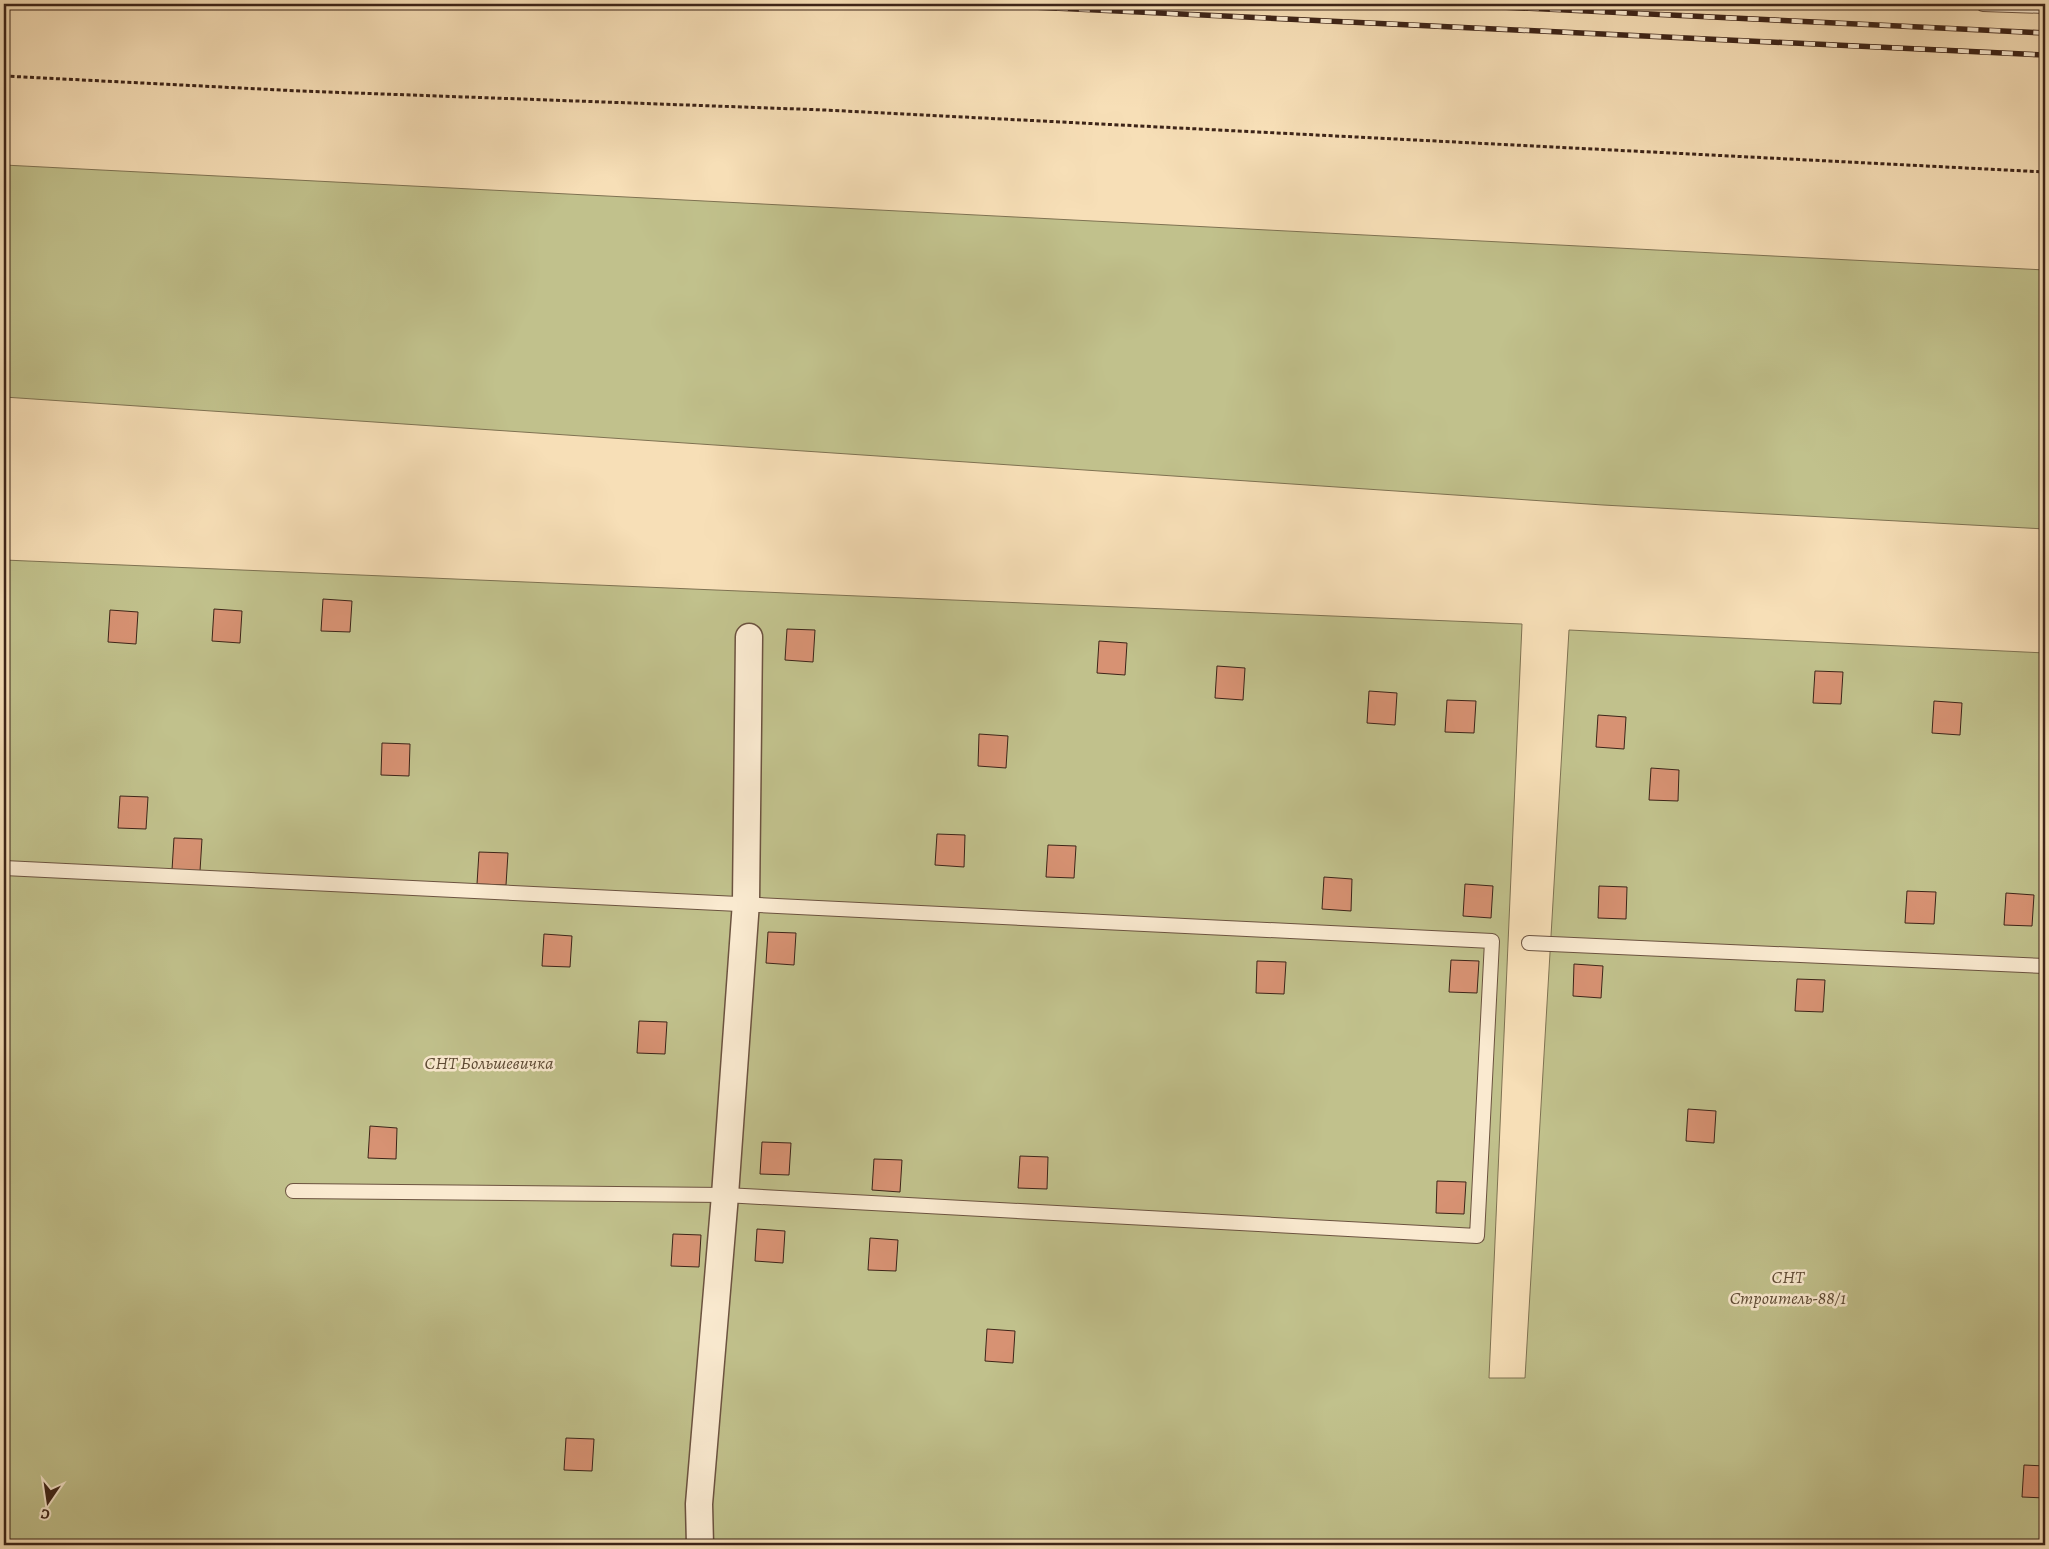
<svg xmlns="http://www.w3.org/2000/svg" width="2049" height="1549" viewBox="0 0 2049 1549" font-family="Alegreya,serif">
	<rect width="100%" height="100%" fill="#f7dfb7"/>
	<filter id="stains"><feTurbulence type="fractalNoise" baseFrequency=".004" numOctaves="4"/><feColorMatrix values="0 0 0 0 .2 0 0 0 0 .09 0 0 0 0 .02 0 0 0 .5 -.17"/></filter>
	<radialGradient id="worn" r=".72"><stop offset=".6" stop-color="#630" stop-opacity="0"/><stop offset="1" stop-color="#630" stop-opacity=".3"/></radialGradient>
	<path fill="#c1c18c" stroke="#7f7252" d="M4,165L2045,270V529L1603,505L4,397Z
		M4,560L1522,624L1489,1378H1525L1569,630L2045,653V1545H4Z"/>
	<path fill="#d79273" stroke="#3d2418" d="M323,599L352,601L350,632L321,631Z
		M214,609L242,611L240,643L212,641Z
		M110,610L138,612L136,644L108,642Z
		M787,629L815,630L813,662L785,660Z
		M1099,641L1127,643L1125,675L1097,673Z
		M1217,666L1245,668L1243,700L1215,698Z
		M1815,671L1843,672L1841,704L1813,703Z
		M1369,691L1397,693L1395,725L1367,723Z
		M1447,700L1476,701L1474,733L1445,732Z
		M1934,701L1962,703L1960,735L1932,733Z
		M1598,715L1626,717L1624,749L1596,747Z
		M979,734L1008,736L1006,768L978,766Z
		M382,743L410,744L409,776L381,775Z
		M1651,768L1679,770L1678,801L1649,800Z
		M120,796L148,797L146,829L118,828Z
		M937,834L965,835L964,867L935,865Z
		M174,838L202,839L200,871L172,870Z
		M1048,845L1076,846L1074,878L1046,877Z
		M479,852L508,853L506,885L477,884Z
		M1324,877L1352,879L1351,911L1322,909Z
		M1465,884L1493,886L1491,918L1463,916Z
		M1599,886L1627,887L1626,919L1598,918Z
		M1907,891L1936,892L1934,924L1905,923Z
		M2006,893L2034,895L2032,926L2004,925Z
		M768,932L796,933L794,965L766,963Z
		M544,934L572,936L570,967L542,966Z
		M1451,960L1479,961L1477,993L1449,992Z
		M1257,961L1286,962L1284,994L1256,993Z
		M1574,964L1603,966L1601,998L1573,996Z
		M1797,979L1825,980L1823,1012L1795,1011Z
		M639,1021L667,1022L665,1054L637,1053Z
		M1688,1109L1716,1111L1714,1143L1686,1141Z
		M370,1126L397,1128L396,1159L368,1158Z
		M762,1142L791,1143L789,1175L760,1174Z
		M1020,1156L1048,1157L1047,1189L1018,1188Z
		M874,1159L902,1160L900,1192L872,1190Z
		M1437,1181L1466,1182L1464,1214L1436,1213Z
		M757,1229L785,1231L783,1263L755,1261Z
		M673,1234L701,1235L699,1267L671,1266Z
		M870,1238L898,1240L896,1271L868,1270Z
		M987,1329L1015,1331L1013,1363L985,1361Z
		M566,1438L594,1439L592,1471L564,1470Z
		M2024,1465L2045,1466V1498L2022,1497Z"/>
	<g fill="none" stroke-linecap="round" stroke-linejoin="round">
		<defs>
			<path id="service" d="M1983,4L2045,6
				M4,868L1492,941L1477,1236L725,1195L293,1191
				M1529,943L2045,966"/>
			<path id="minor" d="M700,1545L699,1504L725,1195L746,902L749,637"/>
		</defs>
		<use href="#service" stroke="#6c5340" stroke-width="16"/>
		<use href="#minor" stroke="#6c5340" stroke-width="29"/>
		<path stroke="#3d2418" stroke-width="3" stroke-dasharray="4 2.5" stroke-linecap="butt" d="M4,76L300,91L825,110L2045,172"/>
		<use href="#service" stroke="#faead0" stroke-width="14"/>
		<use href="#minor" stroke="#faead0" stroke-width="26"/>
		<defs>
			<path id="rail" d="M969,4L2045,55
				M1440,4L2045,33"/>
		</defs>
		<use href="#rail" stroke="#3d2418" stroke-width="5.5"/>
		<use href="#rail" stroke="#faead0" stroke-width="4" stroke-dasharray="11" stroke-linecap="butt"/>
	</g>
	<g text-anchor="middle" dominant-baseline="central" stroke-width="5" stroke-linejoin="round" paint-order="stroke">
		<g font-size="18" font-style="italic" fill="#5e4b35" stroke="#faead0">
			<text x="489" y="1063">СНТ Большевичка</text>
			<text x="1788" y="1277">СНТ<tspan x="1788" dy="21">Строитель-88/1</tspan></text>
		</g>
	</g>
	<rect width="2049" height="1549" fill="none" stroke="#f7dfb7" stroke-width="20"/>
	<rect x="5" y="5" width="2039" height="1539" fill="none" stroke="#3d2418" stroke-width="2.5"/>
	<rect x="10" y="10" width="2029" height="1529" fill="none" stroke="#3d2418"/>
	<g transform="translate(48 1502) rotate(193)" stroke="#faead0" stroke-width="4" paint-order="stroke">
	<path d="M0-4L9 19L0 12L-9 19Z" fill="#3d2418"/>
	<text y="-8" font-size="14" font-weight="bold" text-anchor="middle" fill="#3d2418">С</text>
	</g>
	<rect width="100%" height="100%" filter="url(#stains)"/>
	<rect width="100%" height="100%" fill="url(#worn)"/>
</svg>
